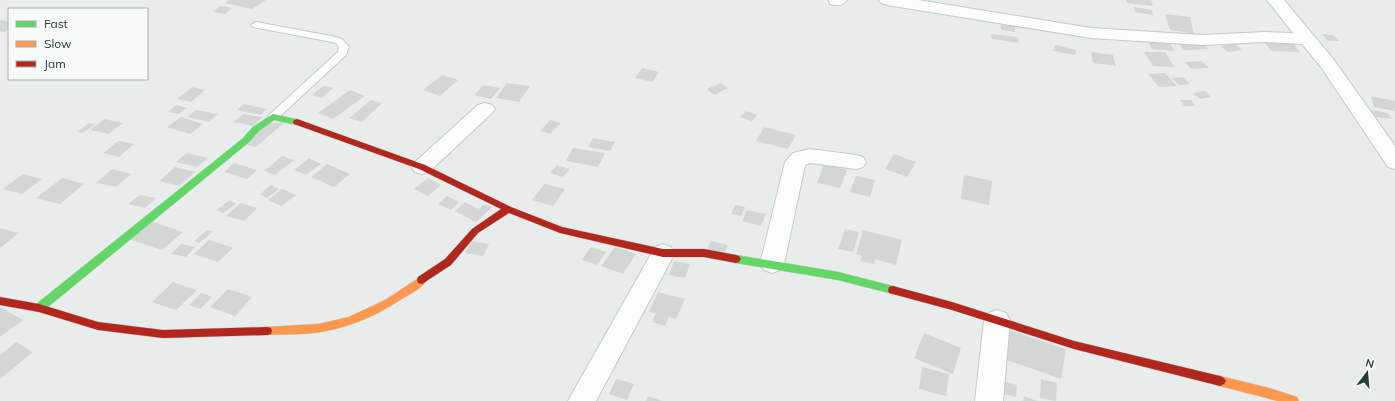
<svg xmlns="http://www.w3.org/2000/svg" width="1395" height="401" viewBox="0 0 1395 401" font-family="Mulish,sans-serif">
	<rect width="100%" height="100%" fill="#e8edeb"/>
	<path fill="#d2d6d5" d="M229,0H266L252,9L225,3Z
		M1126,0H1151L1153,6L1127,3Z
		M220,6L232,8L225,14L213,12Z
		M1134,7L1152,10L1153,15L1135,12Z
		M1165,14L1190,17L1194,34L1197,37L1176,34L1191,33L1170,30Z
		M0,20L9,22V29L4,32L0,31Z
		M1001,25L1015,26V32L1001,30Z
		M991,34L1018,37L1019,43L992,39Z
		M1322,34L1333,35L1339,41H1328Z
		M1260,38L1292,42L1300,52L1272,51Z
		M1147,39L1169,41L1174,51L1152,49Z
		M1177,42L1203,43L1209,49L1184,50Z
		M1235,44L1242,50L1228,52L1221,46Z
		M1055,45L1076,50L1075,55L1053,51Z
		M1091,52L1113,55L1116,66L1093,63Z
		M1144,52H1165L1174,67L1153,66Z
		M1202,61L1209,68L1191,69L1185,62Z
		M642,68L659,72L653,82L635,78Z
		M1165,73L1177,86L1159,87L1148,74Z
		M442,75L458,80L440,96L423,90Z
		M1183,77L1190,84L1179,85L1172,78Z
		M507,83L530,86L519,102L496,98Z
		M721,83L728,88L714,95L707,89Z
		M484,85L500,88L491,99L474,95Z
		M323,86L333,88L322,98L312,95Z
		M192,87L205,90L191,102L177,99Z
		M350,90L365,96L333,119L318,113Z
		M1205,91L1211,97L1200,99L1193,93Z
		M1371,96L1395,101V111L1374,107Z
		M371,100L382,103L362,122L349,118Z
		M1180,100H1191L1195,106H1184Z
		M244,104L267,109L261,115L237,110Z
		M176,105L187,108L179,114L168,112Z
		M196,110L218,114L209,122L187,117Z
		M1371,110L1388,113L1392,119L1375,117Z
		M746,111L757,115L752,121L740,117Z
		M243,114L263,117L253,126L234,122Z
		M181,117L203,124L190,134L167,127Z
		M104,119L123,123L109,134L90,130Z
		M550,120L561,123L550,134L540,131Z
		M285,122L256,147L245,144L269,123Z
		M89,123L95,124L83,133L77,132Z
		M764,127L796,135L788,149L756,141Z
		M593,138L615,142L610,151L588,147Z
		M118,141L134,144L119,157L103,153Z
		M573,148L605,153L598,167L566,161Z
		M187,153L208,158L197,167L176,162Z
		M894,154L916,162L907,177L885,169Z
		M282,156L294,160L275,175L264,171Z
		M309,158L321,164L306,175L294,170Z
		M234,163L257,170L247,179L224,172Z
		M327,164L350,174L334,187L311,177Z
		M824,164L847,170L840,188L817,183Z
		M557,165L570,169L563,177L550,173Z
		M175,167L195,172L180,186L159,181Z
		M112,169L131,174L116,187L96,183Z
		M23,174L42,179L22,194L3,189Z
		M964,175L992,181L989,205L961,199Z
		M856,176L875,180L870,197L850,192Z
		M62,178L84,184L60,204L36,198Z
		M428,178L441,185L428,196L414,189Z
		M544,184L565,189L553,206L532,200Z
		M271,185L279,189L267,198L260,194Z
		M282,189L296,195L282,206L268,200Z
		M140,195L156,198L145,208L128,204Z
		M447,196L459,202L451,210L438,204Z
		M230,200L236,204L223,213L216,210Z
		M465,202L479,209L484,204L492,207L476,222L455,211Z
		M240,203L257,208L244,221L226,216Z
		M735,205L745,207L741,216L731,214Z
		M747,210L766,214L761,226L742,221Z
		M151,221L183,232L162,250L129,239Z
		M0,228L19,233L0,248Z
		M845,229L859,232L853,252L838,249Z
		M207,230L213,232L199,243L194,241Z
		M863,230L902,240L896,265L875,259L874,264L860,261L862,256L856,254Z
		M209,240L233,248L218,262L194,254Z
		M472,241L489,244L483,256L465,253Z
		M711,241L728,245L724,254L707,250Z
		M181,244L195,247L186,257L171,254Z
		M591,247L606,252L597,265L582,260Z
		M615,247L636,254L623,274L601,266Z
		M674,261L690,264L685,278L669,275Z
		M173,282L197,290L176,310L152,302Z
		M228,289L252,297L235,316L210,307Z
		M658,292L685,299L676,319L669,317L665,326L652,322L656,313L649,312Z
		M201,293L212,297L200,309L189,305Z
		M0,307L23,320L0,337Z
		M1003,328L1066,349L1061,379L996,356Z
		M924,333L961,348L953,374L914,358Z
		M16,342L33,352L0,379V355Z
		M922,367L949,374L946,396L919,389Z
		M616,379L634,384L627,400L609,394Z
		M1041,379L1057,383L1056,401L1040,398Z
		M1004,382L1017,385L1016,397L1003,394Z
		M648,396L662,401H646Z
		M1024,396L1037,401H1023Z"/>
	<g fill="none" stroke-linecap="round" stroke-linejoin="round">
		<defs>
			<path id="lane" d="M256,22L331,36L342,39L349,47L346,55L277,119L273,120L268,117L269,115L338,52L339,47L336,43L327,41L253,27L251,25Z"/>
			<path id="street" d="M829,0H847C843,6 837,6 830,4Z
				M879,0H918L1091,28L1202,35L1265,32L1293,33L1267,0H1284L1334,60L1395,146V169L1388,167L1321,67L1302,44L1265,42L1202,45L1091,38L887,5L881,3Z
				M485,103L492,105L495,109L492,113L429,172L422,174L415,172L411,167L415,162L478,105Z
				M810,149L856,155L863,157L866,162L863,167L856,169L810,163L805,165L784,264L780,270L772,273L764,270L760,264L785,162L793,153Z
				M663,244L671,247L675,253L596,401H568L655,247Z
				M997,310L1006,313L1010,320L1003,401H975L984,320L988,313Z"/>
			<path id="fast" d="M273,114L300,120L301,122L297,125L274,120L259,131L248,143L43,311L39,312L35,311L34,308L35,305L242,139L253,127Z
				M736,255L838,272L893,286L897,287L898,290L897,293L893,294L838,280L736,263L733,262L731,259L733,256Z"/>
			<path id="slow" d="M422,276L426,277L427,280C423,287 412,293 405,297C381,313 354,326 326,331C307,335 286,334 267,335L263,334L262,331L263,328L267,327L319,324L349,317L385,300Z
				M1220,376L1269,388L1297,397L1299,401H1278L1220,386L1216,384L1214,381L1216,378Z"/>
			<path id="jam" d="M297,119L425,165L511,207L562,227L663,249H704L736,255L739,256L741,259L739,262L736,263L704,257H663L560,233L509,213L478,233L451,265L422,284L418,283L417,280L418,277L445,259L472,229L501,209L419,169L294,124L293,122L294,120Z
				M893,286L952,302L1074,341L1220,376L1224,378L1226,381L1224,384L1220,386L1074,349L952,310L889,293L888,290L889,287Z
				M0,297L39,304L98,322L163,330L267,327L271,328L272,331L271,334L267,335L163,338L98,330L39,312L0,305Z"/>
		</defs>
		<use href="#lane" stroke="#c5cac8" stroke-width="2"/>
		<use href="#street" stroke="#c5cac8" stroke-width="2"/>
		<use href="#fast" stroke="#c4cac8" stroke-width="1"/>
		<use href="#slow" stroke="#c4cac8" stroke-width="1"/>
		<use href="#jam" stroke="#c4cac8" stroke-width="1"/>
		<use href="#lane" fill="#fcfcfc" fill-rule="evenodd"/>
		<use href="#street" fill="#fcfcfc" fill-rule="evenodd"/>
		<use href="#fast" fill="#63d668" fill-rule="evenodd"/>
		<use href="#slow" fill="#ff974d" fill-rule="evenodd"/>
		<use href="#jam" fill="#b3261e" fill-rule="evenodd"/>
	</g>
	<rect x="8" y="8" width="140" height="72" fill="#f7faf9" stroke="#a4afac"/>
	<rect x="16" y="21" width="20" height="6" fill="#63d668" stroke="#a4afac"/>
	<text x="44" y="28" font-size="12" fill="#273e39">Fast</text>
	<rect x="16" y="41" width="20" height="6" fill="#ff974d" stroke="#a4afac"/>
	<text x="44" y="48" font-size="12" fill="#273e39">Slow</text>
	<rect x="16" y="61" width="20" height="6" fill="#b3261e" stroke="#a4afac"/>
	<text x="44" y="68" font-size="12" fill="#273e39">Jam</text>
	<g transform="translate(1367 373) rotate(16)" stroke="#f7faf9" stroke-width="3" paint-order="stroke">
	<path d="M0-3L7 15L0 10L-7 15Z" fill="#273e39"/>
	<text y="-6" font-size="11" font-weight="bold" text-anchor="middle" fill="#273e39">N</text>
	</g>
</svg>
